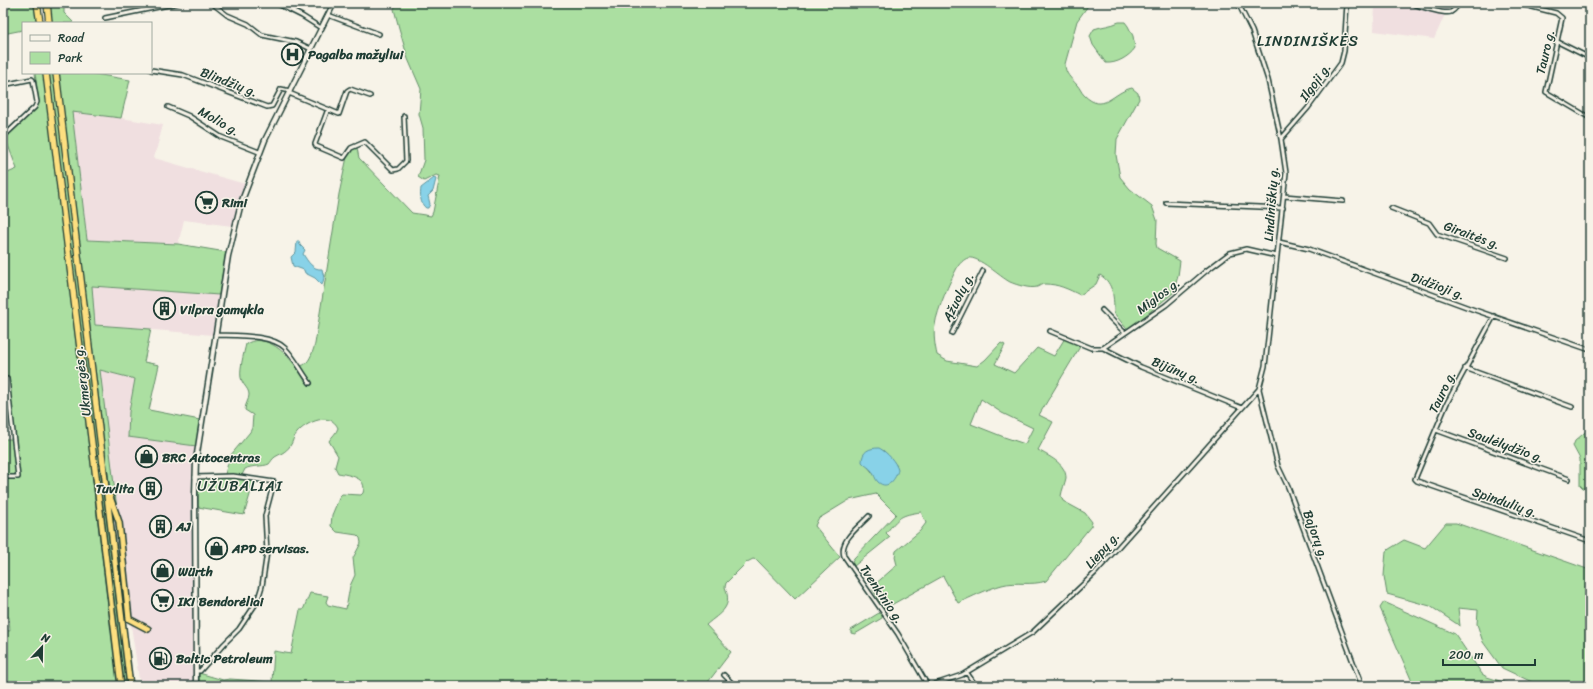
<svg xmlns="http://www.w3.org/2000/svg" width="1593" height="689" viewBox="0 0 1593 689" font-family="Sriracha,sans-serif">
	<rect width="100%" height="100%" fill="#f7f3e8"/>
	<filter id="ink" filterUnits="userSpaceOnUse"><feTurbulence type="fractalNoise" baseFrequency=".025" numOctaves="2"/><feDisplacementMap in="SourceGraphic" scale="8" xChannelSelector="R" yChannelSelector="G"/><feConvolveMatrix kernelMatrix="1 2 1 2 8 2 1 2 1" color-interpolation-filters="sRGB"/></filter>
	<g filter="url(#ink)">
		<path fill="#f0dfe0" d="M1375,3H1456L1447,10L1434,39L1374,31Z
			M72,112L121,118L163,125L154,158L245,184L232,226L184,220L178,244L87,240Z
			M92,286L219,295L213,335L95,325Z
			M99,370L135,379L129,412L128,437L196,446L193,474L192,504L194,686H142L139,679L129,612Z"/>
		<path fill="#abdfa1" stroke="#658e6a" fill-rule="evenodd" d="M3,3H34L36,23H23V30L3,34Z
			M50,3H64V13L74,23H52Z
			M397,3H1090L1077,21L1065,64C1065,74 1071,78 1077,85C1080,88 1081,92 1084,95C1104,115 1112,92 1132,88L1138,93L1139,99L1117,139L1116,155L1120,177L1130,189L1152,206L1157,220L1156,244L1157,248L1180,261L1178,276L1173,293L1129,329L1125,327L1114,313C1114,299 1114,283 1100,275L1096,284L1080,295C1068,289 1058,284 1045,284C1041,284 1040,286 1037,287C1030,289 1017,285 1010,282C1000,277 979,256 968,258C964,259 959,264 957,268C950,281 937,310 935,325C933,334 935,346 937,355L947,361L977,366L985,360L1001,343L1005,345L995,364L1014,373L1037,348L1054,356L1065,338L1081,345L1039,415L1053,422L1038,450C1048,456 1066,463 1066,478C1065,483 1062,490 1061,496L1063,501L1085,513L1092,522L1091,526L1046,581C1031,586 1016,581 1002,585C987,589 972,597 958,603L943,576L884,609L873,590V586L897,565L895,557L896,551L920,531L926,523L921,512C900,515 899,517 886,533L890,537L854,566L852,561L854,558L896,514L876,494L849,500L818,519L815,526L840,557L795,599L757,560L753,559L747,562L726,583L725,587C733,608 721,612 706,625L731,652L705,686H199V673L223,680L230,679L272,682L274,651L291,654L300,610H303L310,593L328,596L326,602L328,605L346,609L350,586L355,575L353,558L361,543L360,538L357,535L337,532L331,526L332,515L340,496L342,494L361,495L363,493C368,477 349,475 338,473L335,467L338,456L329,441C332,436 336,434 338,428C331,411 306,422 297,433C293,437 293,442 290,446C286,452 280,454 275,457C272,459 271,462 269,464C263,467 252,465 245,469L240,479L254,481L244,515L198,507V475L225,474L230,456L250,432L252,428L253,415L245,410C245,404 249,400 249,395C249,389 244,386 242,381C238,373 244,353 246,344C261,335 276,345 287,356C290,359 293,363 296,365C308,370 313,351 315,344L339,194L347,157L351,149L355,147L357,148L359,158L412,213L431,216L433,212L440,176L436,175L424,181L418,177L424,160L423,128L419,114L421,89L408,59L399,28L394,9ZM981,399L1002,413L1033,428L1025,444L1004,437L971,424ZM883,450L897,466L875,476L868,467Z
			M1119,22H1125L1128,26L1133,36L1135,48C1129,57 1116,64 1106,63L1093,45L1090,36L1094,29C1102,26 1111,26 1119,22Z
			M35,73H43L118,686H3V630L10,631L9,617L3,615V439H12L11,418H3V391H7L5,382H3V175L17,169L6,140L9,128L39,102Z
			M49,73H53L128,686L123,685Z
			M59,73H89L130,80L121,118L72,112L87,240L178,244L226,252L219,295L92,286L95,325L151,329L144,362L159,365L149,410L200,420L196,446L128,437L129,412L135,379L100,370L117,509L111,498L110,491Z
			M1590,428V489L1583,488L1580,485V459L1573,446L1575,441Z
			M1446,523H1456L1590,570V686H1533L1532,682L1502,668L1483,642L1477,624L1478,610L1458,608L1460,626L1430,606L1387,594L1384,576L1386,551L1404,540L1425,548Z
			M1384,602L1455,634L1482,674L1487,677L1516,686H1414L1380,608Z
			M879,613L882,615V618L855,634L851,633V630Z"/>
		<path fill="#88d2e8" stroke="#5e96a0" d="M434,178L436,179L433,191L428,196L430,204L428,208H426C420,204 420,195 421,188Z
			M297,241H299L300,245L305,250L303,254C308,262 313,270 322,269L324,278L322,285L315,278L305,273L304,270L293,266L291,257L296,252Z
			M879,448C887,452 896,462 898,470C896,478 888,491 878,482C875,479 874,474 872,471C869,467 865,466 862,462C862,451 869,448 879,448Z"/>
		<g fill="none" stroke-linecap="round" stroke-linejoin="round">
			<defs>
				<path id="minor" d="M276,3L302,16L321,28
					M1238,3L1252,31L1268,80L1281,139L1286,173L1265,366L1259,389L1278,466L1288,487L1362,686
					M1411,3C1420,6 1443,15 1451,12C1455,10 1457,6 1460,3
					M1516,3L1556,13L1562,18L1546,92L1590,118
					M213,4L227,15L248,24L262,35L296,42L311,49
					M293,11L297,3
					M328,15L379,34
					M105,18L178,3
					M1558,42L1590,58
					M151,70L183,75L267,107L272,106L281,89L290,91
					M3,85L32,79L33,80L37,102L35,107L3,137
					M289,93L339,114L347,91L350,89L370,96
					M168,107L189,116L221,137L259,152
					M328,109L315,144L316,146L344,158L351,148L365,142L393,170L398,169L406,161L404,116
					M1281,139L1308,108L1341,63L1344,51L1347,3
					M1284,196L1343,201
					M1166,203L1283,208
					M1391,208L1429,223L1437,234L1507,258
					M1279,242L1309,249L1472,309L1590,350
					M1102,310L1125,333
					M1494,316L1447,403L1415,479L1417,481L1590,541
					M1050,331L1091,348H1103L1166,305L1206,271L1230,253L1246,249L1277,256
					M952,333L983,271
					M215,335C234,336 271,334 285,348C295,358 301,371 310,383
					M1103,348L1141,367L1242,408
					M1465,368L1572,407
					M1436,430L1569,479
					M3,477H18L7,379
					M195,477L233,476L274,482L265,516L267,552L262,586L257,602L239,629L224,644L200,671H196
					M869,516C859,527 839,540 844,556L898,634L928,686
					M967,673L976,686
					M724,675L735,686
					M929,686L962,675L1033,632L1095,573L1259,389"/>
				<path id="secondary" d="M196,686L195,494L196,460L228,256L241,203L265,140L334,3"/>
				<path id="trunk" d="M103,463L130,686
					M96,477L121,686
					M109,494L119,522L129,619L148,629"/>
				<path id="motorway" d="M37,3L40,23
					M47,3L49,23
					M46,73L96,477
					M56,73L103,463"/>
			</defs>
			<use href="#minor" stroke="#1f3d34" stroke-width="6"/>
			<use href="#secondary" stroke="#1f3d34" stroke-width="7"/>
			<use href="#trunk" stroke="#1f3d34" stroke-width="8"/>
			<use href="#motorway" stroke="#1f3d34" stroke-width="8"/>
			<use href="#minor" stroke="#f7f3e8" stroke-width="3"/>
			<use href="#secondary" stroke="#f7f3e8" stroke-width="4"/>
			<use href="#trunk" stroke="#fddf80" stroke-width="5"/>
			<use href="#motorway" stroke="#fddf80" stroke-width="5.5"/>
		</g>
	</g>
	<defs>
		<symbol id="hospital-ring" viewBox="-11 -11 22 22"><circle r="9.5" fill="#f7f3e8" stroke="#1f3d34" stroke-width="1.5"/><path d="M-5-5h3v3.5h4V-5h3V5h-3V1.5h-4V5h-3Z" fill="#1f3d34"/></symbol>
		<symbol id="supermarket-ring" viewBox="-11 -11 22 22"><circle r="9.5" fill="#f7f3e8" stroke="#1f3d34" stroke-width="1.5"/><path d="M-6-5.5h2.5l.6 2H6L4.5 2H-2.5L-4.4-4H-6ZM-1.5 3.2a1.3 1.3 0 1 0 .1 0ZM3 3.2a1.3 1.3 0 1 0 .1 0Z" fill="#1f3d34"/></symbol>
		<symbol id="building-ring" viewBox="-11 -11 22 22"><circle r="9.5" fill="#f7f3e8" stroke="#1f3d34" stroke-width="1.5"/><path d="M-4-6H4V6H1V3H-1V6H-4ZM-2.5-4.3h1.7v1.8h-1.7ZM.8-4.3h1.7v1.8H.8ZM-2.5-1h1.7V.8h-1.7ZM.8-1h1.7V.8H.8Z" fill="#1f3d34"/></symbol>
		<symbol id="shop-ring" viewBox="-11 -11 22 22"><circle r="9.5" fill="#f7f3e8" stroke="#1f3d34" stroke-width="1.5"/><path d="M-5-2.5h2.3a2.7 3.5 0 0 1 5.4 0H5L5.5 6h-11ZM-1.5-2.5h3a1.5 2.3 0 0 0-3 0Z" fill="#1f3d34"/></symbol>
		<symbol id="fuel-ring" viewBox="-11 -11 22 22"><circle r="9.5" fill="#f7f3e8" stroke="#1f3d34" stroke-width="1.5"/><path d="M-5.5-6h7V0h2V4h1.3V-2.5L3-4.5l.8-.8L6-3V5H2.5V1h-1V6h-7ZM-4.2-4.7v3.2H.2V-4.7Z" fill="#1f3d34"/></symbol>
	</defs>
	<g fill-rule="evenodd">
		<use href="#hospital-ring" x="280" y="42" width="25" height="25"/>
		<use href="#supermarket-ring" x="194" y="190" width="25" height="25"/>
		<use href="#building-ring" x="152" y="296" width="25" height="25"/>
		<use href="#shop-ring" x="134" y="444" width="25" height="25"/>
		<use href="#building-ring" x="138" y="476" width="25" height="25"/>
		<use href="#building-ring" x="148" y="514" width="25" height="25"/>
		<use href="#shop-ring" x="204" y="536" width="25" height="25"/>
		<use href="#shop-ring" x="150" y="558" width="25" height="25"/>
		<use href="#supermarket-ring" x="150" y="588" width="25" height="25"/>
		<use href="#fuel-ring" x="148" y="646" width="25" height="25"/>
	</g>
	<g text-anchor="middle" dominant-baseline="central" stroke-width="3" stroke-linejoin="round" paint-order="stroke">
		<g font-size="13" fill="#1f3d34" stroke="#f7f3e8">
			<text transform="translate(1545 52) rotate(-77)">Tauro g.</text>
			<text transform="translate(229 82) rotate(21)">Blindžių g.</text>
			<text transform="translate(1315 82) rotate(-54)">Ilgoji g.</text>
			<text transform="translate(219 121) rotate(30)">Molio g.</text>
			<text transform="translate(1271 204) rotate(-86)">Lindiniškių g.</text>
			<text transform="translate(1472 235) rotate(20)">Giraitės g.</text>
			<text transform="translate(1438 286) rotate(20)">Didžioji g.</text>
			<text transform="translate(1158 296) rotate(-37)">Miglos g.</text>
			<text transform="translate(958 297) rotate(-63)">Ąžuolų g.</text>
			<text transform="translate(1176 370) rotate(22)">Bijūnų g.</text>
			<text transform="translate(82 381) rotate(-97)">Ukmergės g.</text>
			<text transform="translate(1442 392) rotate(-64)">Tauro g.</text>
			<text transform="translate(1506 445) rotate(20)">Saulėlydžio g.</text>
			<text transform="translate(1505 502) rotate(19)">Spindulių g.</text>
			<text transform="translate(1316 535) rotate(70)">Bajorų g.</text>
			<text transform="translate(1102 550) rotate(-48)">Liepų g.</text>
			<text transform="translate(882 594) rotate(56)">Tvenkinio g.</text>
		</g>
		<g font-size="13" font-weight="bold" fill="#1f3d34" stroke="#f7f3e8" text-anchor="start">
			<text x="308" y="54">Pagalba mažyliui</text>
			<text x="222" y="202">Rimi</text>
			<text x="180" y="309">Vilpra gamykla</text>
			<text x="162" y="457">BRC Autocentras</text>
			<text x="134" y="488" text-anchor="end">Tuvlita</text>
			<text x="176" y="526">AJ</text>
			<text x="232" y="548">APD servisas.</text>
			<text x="178" y="571">Würth</text>
			<text x="178" y="601">IKI Bendorėliai</text>
			<text x="176" y="658">Baltic Petroleum</text>
		</g>
		<g font-size="15" letter-spacing="1" fill="#1f3d34" stroke="#f7f3e8">
			<text x="1308" y="41">LINDINIŠKĖS</text>
			<text x="240" y="486">UŽUBALIAI</text>
		</g>
	</g>
	<rect width="1593" height="689" fill="none" stroke="#f7f3e8" stroke-width="16"/>
	<rect x="8" y="8" width="1577" height="673" fill="none" stroke="#1f3d34" stroke-width="1.5" filter="url(#ink)"/>
	<rect x="22" y="22" width="130" height="52" fill="#f7f3e8" stroke="#a1aaa0"/>
	<rect x="30" y="35" width="20" height="6" fill="#f7f3e8" stroke="#a1aaa0"/>
	<text x="58" y="42" font-size="12" fill="#1f3d34">Road</text>
	<rect x="30" y="52" width="20" height="12" fill="#abdfa1" stroke="#a1aaa0"/>
	<text x="58" y="62" font-size="12" fill="#1f3d34">Park</text>
	<g transform="translate(42 647) rotate(22)" stroke="#f7f3e8" stroke-width="3" paint-order="stroke">
	<path d="M0-3L7 15L0 10L-7 15Z" fill="#1f3d34"/>
	<text y="-6" font-size="11" font-weight="bold" text-anchor="middle" fill="#1f3d34">N</text>
	</g>
	<path d="M1443 659v6h92v-6" fill="none" stroke="#1f3d34" stroke-width="2"/>
	<text x="1449" y="659" font-size="12" fill="#1f3d34" stroke="#f7f3e8" stroke-width="3" paint-order="stroke">200 m</text>
</svg>
